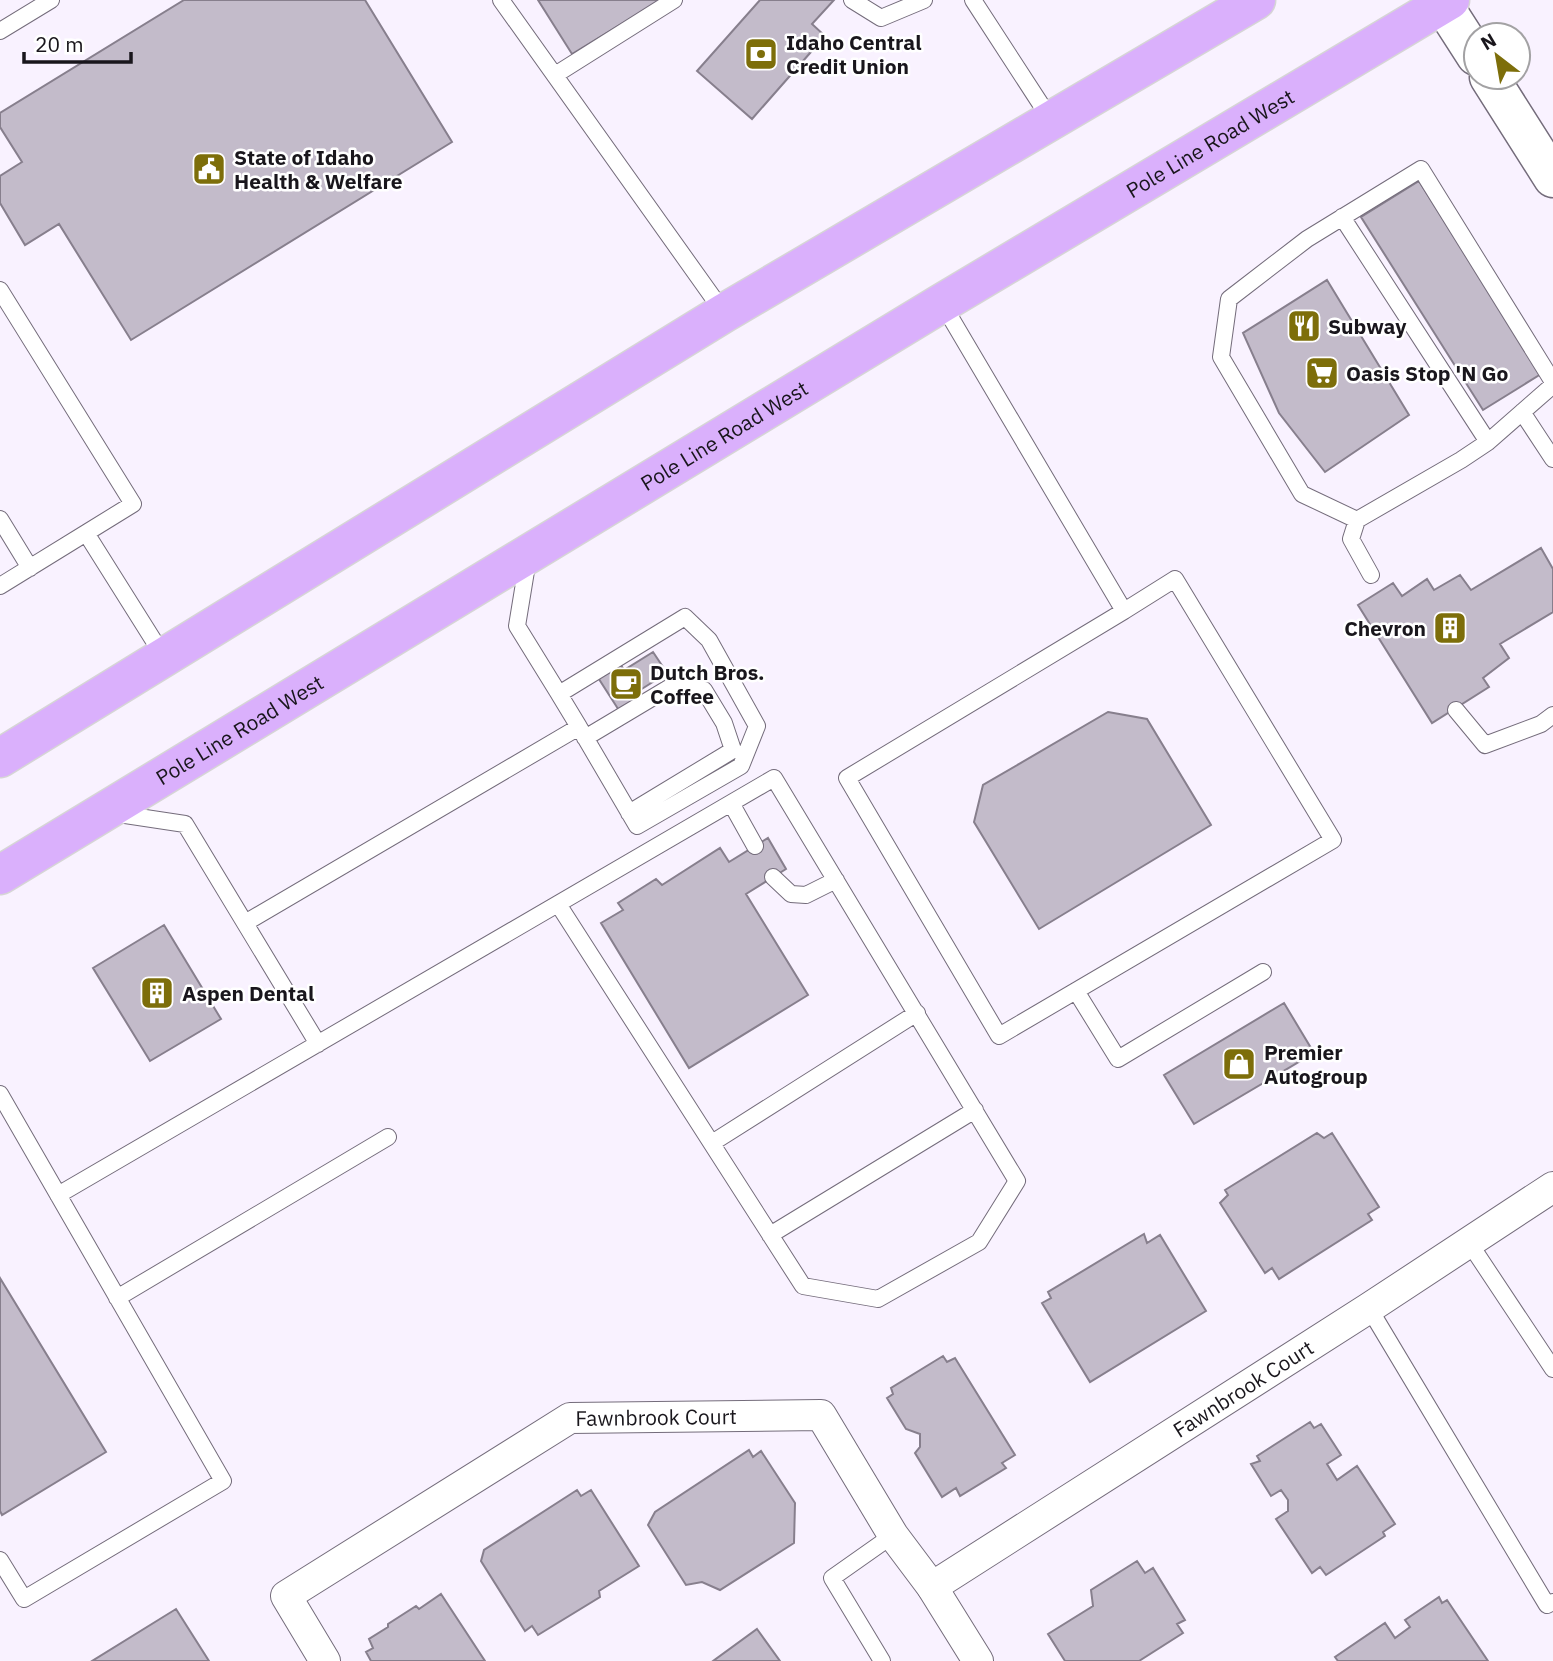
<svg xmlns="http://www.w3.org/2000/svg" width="1553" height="1661" viewBox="0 0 1553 1661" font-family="'IBM Plex Sans',sans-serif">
	<rect width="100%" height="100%" fill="#f9f2ff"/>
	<path fill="#c3bbca" stroke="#877f8d" stroke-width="2" d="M184,0H365L452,142L131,340L59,224L25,245L0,203V176L22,162L0,127V113Z
		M538,0H661L572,54Z
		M760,0H834L812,24L825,36L752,119L697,71Z
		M1419,181L1541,374L1483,410L1361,217Z
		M1327,280L1409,415L1325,472L1279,413L1243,333Z
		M1541,548L1553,569V612L1500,644L1509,658L1483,678L1489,687L1432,723L1358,605L1393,583L1402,596L1427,579L1434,590L1460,575L1471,590Z
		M653,652L667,673L637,692L641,699L620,712L597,676L619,662L624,670Z
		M1108,712L1147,719L1211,825L1039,929L974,822L983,785Z
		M768,838L786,869L746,894L808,995L689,1068L601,923L623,910L618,903L656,879L662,885L720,848L729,862Z
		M164,925L221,1019L150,1061L93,968Z
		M1284,1003L1314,1053L1194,1124L1164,1075Z
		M1317,1133L1324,1138L1332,1133L1379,1207L1368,1214L1372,1220L1279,1279L1272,1268L1265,1273L1220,1203L1228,1195L1225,1190Z
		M1144,1234L1147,1243L1160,1235L1206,1311L1090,1382L1042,1303L1051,1298L1048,1292Z
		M0,1278L106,1452L2,1515L0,1511Z
		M943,1356L947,1362L955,1358L1015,1455L1002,1463L1006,1468L960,1496L956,1488L942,1497L915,1453L920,1447V1434L906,1429L887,1398L893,1394L891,1388Z
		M1310,1422L1314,1428L1321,1424L1341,1455L1327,1464L1337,1480L1357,1466L1395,1524L1383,1532L1385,1536L1326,1575L1320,1567L1312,1573L1276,1519L1288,1511V1500L1281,1490L1271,1496L1251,1464L1260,1461L1257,1456Z
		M749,1450L753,1457L761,1451L795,1503L794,1543L720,1590L702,1582L686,1585L648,1525L655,1512Z
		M577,1490L581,1496L591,1490L639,1566L599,1591L600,1597L538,1635L532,1626L525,1631L481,1561L484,1550Z
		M1137,1561L1145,1573L1153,1568L1185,1620L1177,1624L1183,1633L1139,1661H1065L1048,1634L1093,1606L1091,1590Z
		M441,1594L485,1661H371L366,1652L373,1648L369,1639L388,1627V1624L416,1606L419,1609Z
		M1439,1597L1442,1603L1447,1600L1488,1661H1338L1335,1657L1385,1623L1395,1638L1410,1627L1405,1620Z
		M176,1609L209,1661H92Z
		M757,1629L780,1661H713Z"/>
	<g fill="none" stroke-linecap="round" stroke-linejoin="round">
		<defs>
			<path id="lane" d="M501,0L724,313
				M852,0L881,18L924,0
				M973,0L1051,120
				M0,31L51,0
				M555,75L674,0
				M1342,217L1488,442
				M0,290L133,504L86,533
				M942,303L1124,611L847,778L999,1036L1333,840L1175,579L1124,611
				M1553,382L1421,169L1307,239L1229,299L1221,357L1302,494L1357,520L1461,460L1488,442L1553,385
				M1522,412L1553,459
				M0,519L30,568
				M1357,520L1351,539L1371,575
				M528,559L517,626L559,694L685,617L709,640L757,726L741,766L637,826L579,727
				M0,586L86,533L164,657
				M1456,710L1485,745L1541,724L1553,715
				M585,738L677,683L704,690L724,723L733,750L629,813
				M731,803L755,846
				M112,813L185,824L318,1044
				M773,877L791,894L806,895L836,880
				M245,923L579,727L559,694
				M1076,991L1118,1059L1263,972
				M0,1094L223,1481L24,1599L0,1560
				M712,1143L917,1013
				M58,1195L774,778L1017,1181L979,1242L878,1299L803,1286L558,904
				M770,1235L975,1110
				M1468,1241L1553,1369
				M117,1298L388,1137
				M1369,1308L1547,1605L1553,1602
				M882,1661L832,1578L893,1535"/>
			<g id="street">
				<path id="s1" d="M932,1587L1369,1308L1553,1187"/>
				<path id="s2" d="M325,1661L286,1596L570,1418L821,1415L893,1535L932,1587L978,1661"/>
			</g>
			<path id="secondary" d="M1440,0L1476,56
				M1489,77L1553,178"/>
			<g id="highway">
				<path d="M0,758L724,313L1256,0"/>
				<path id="s3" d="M0,875L942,303L1450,0"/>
			</g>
		</defs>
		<use href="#lane" stroke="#746c7b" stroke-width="18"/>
		<use href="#street" stroke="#746c7b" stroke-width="32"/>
		<use href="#secondary" stroke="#746c7b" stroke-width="41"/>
		<use href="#highway" stroke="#d6d5d6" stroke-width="41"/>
		<use href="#lane" stroke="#fff" stroke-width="16"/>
		<use href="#street" stroke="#fff" stroke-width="30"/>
		<use href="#secondary" stroke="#fff" stroke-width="38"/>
		<use href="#highway" stroke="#dab0fc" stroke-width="38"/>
	</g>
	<defs>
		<symbol id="bank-square" viewBox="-11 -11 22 22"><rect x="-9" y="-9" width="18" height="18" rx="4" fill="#7d6e0a" stroke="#fff"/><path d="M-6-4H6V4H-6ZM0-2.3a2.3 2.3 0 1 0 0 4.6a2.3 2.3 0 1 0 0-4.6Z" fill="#fff"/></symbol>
		<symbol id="civic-square" viewBox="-11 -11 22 22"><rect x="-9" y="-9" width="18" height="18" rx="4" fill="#7d6e0a" stroke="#fff"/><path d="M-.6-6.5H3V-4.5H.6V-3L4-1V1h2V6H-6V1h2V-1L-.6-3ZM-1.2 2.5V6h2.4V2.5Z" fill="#fff"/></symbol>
		<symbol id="restaurant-square" viewBox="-11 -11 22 22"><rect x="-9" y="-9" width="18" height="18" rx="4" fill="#7d6e0a" stroke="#fff"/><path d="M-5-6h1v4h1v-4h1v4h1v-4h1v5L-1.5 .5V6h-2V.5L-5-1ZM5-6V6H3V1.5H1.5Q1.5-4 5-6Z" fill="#fff"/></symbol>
		<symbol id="supermarket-square" viewBox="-11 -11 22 22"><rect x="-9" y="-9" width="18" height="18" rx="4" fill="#7d6e0a" stroke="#fff"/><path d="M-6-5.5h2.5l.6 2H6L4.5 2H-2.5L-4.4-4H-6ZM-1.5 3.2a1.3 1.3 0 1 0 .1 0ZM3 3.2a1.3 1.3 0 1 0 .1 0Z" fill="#fff"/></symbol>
		<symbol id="building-square" viewBox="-11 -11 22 22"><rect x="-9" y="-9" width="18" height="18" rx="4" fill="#7d6e0a" stroke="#fff"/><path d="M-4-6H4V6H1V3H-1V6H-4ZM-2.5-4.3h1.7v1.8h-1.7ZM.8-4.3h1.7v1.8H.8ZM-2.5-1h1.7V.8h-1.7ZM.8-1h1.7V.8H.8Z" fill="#fff"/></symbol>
		<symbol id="cafe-square" viewBox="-11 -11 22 22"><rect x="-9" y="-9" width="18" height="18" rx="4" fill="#7d6e0a" stroke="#fff"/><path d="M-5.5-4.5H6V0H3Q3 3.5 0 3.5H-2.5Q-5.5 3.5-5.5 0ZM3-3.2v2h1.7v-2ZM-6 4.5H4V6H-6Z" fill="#fff"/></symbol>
		<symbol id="shop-square" viewBox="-11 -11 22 22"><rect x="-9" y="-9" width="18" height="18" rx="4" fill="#7d6e0a" stroke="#fff"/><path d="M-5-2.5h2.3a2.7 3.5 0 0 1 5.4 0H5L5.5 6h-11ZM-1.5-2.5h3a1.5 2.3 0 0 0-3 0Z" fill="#fff"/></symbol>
	</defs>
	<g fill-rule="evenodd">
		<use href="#bank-square" x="742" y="35" width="38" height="38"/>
		<use href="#civic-square" x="190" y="150" width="38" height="38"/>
		<use href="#restaurant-square" x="1285" y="307" width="38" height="38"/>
		<use href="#supermarket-square" x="1303" y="354" width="38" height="38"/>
		<use href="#building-square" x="1431" y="609" width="38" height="38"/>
		<use href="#cafe-square" x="607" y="665" width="38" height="38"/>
		<use href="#building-square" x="138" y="974" width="38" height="38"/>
		<use href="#shop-square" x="1220" y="1045" width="38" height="38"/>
	</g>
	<g text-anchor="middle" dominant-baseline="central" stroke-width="5" stroke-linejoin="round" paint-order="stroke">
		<g font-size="21" font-weight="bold" fill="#19161c" stroke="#fff" text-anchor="start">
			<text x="786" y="42">Idaho Central<tspan x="786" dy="24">Credit Union</tspan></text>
			<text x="234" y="157">State of Idaho<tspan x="234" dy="24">Health &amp; Welfare</tspan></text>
			<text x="1328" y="326">Subway</text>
			<text x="1346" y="373">Oasis Stop 'N Go</text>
			<text x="1426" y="628" text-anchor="end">Chevron</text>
			<text x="650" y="672">Dutch Bros.<tspan x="650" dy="24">Coffee</tspan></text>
			<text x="182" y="993">Aspen Dental</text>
			<text x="1264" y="1052">Premier<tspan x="1264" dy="24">Autogroup</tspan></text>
		</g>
		<g font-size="21" fill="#19161c" stroke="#fff">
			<text stroke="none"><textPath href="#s3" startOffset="1414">Pole Line Road West</textPath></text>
			<text stroke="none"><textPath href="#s3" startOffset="847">Pole Line Road West</textPath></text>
			<text stroke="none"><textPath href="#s3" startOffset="280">Pole Line Road West</textPath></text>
			<text stroke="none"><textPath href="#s1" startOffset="369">Fawnbrook Court</textPath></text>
			<text stroke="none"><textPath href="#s2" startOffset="497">Fawnbrook Court</textPath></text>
		</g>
	</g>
	<g transform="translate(1497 56) rotate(329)"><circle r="33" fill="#ffffff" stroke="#a3a2a4" stroke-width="2"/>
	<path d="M0-5L12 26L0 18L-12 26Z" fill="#7d6e0a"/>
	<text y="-10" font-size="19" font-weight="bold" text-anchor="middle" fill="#19161c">N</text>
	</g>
	<path d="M24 52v10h107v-10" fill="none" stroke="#19161c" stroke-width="3.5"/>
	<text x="35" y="52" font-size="21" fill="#19161c" stroke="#ffffff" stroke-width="5" paint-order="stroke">20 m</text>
</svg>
